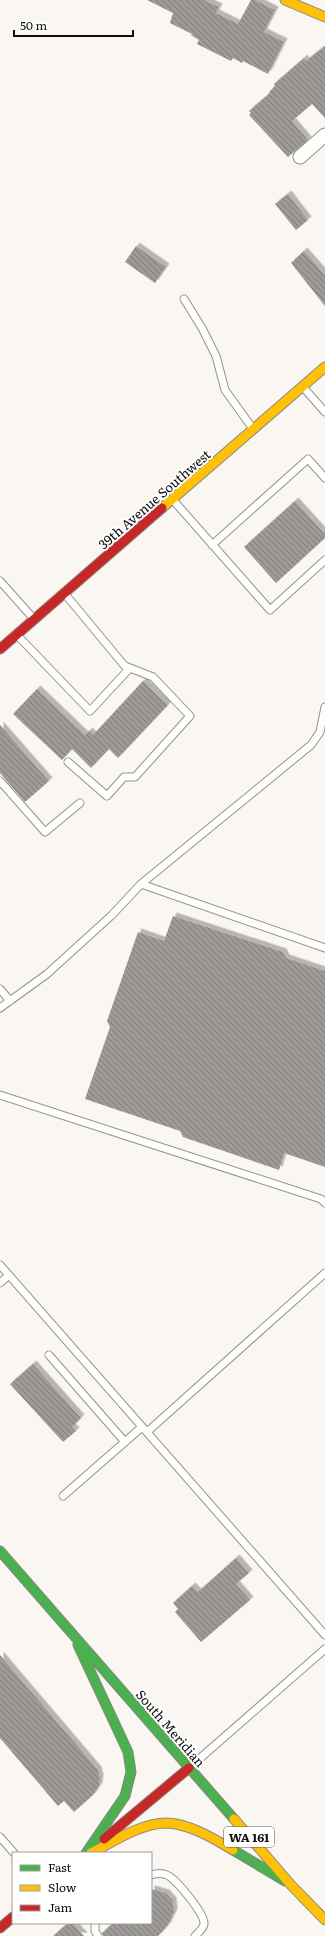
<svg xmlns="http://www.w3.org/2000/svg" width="325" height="1936" viewBox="0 0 325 1936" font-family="Literata,serif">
	<defs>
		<pattern id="building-back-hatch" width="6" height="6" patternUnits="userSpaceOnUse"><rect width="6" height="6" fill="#9d9a97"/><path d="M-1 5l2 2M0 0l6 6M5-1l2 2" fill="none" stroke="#7e7c7a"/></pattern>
		<filter id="shadow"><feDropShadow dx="3.5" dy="-3.5" stdDeviation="0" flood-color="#0004"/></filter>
	</defs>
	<rect width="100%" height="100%" fill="#faf6f2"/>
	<path fill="url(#building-back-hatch)" filter="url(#shadow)" d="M147,0H204L219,7L216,13L238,24L251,0H255L275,10L264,32L284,42L268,74L243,61L242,63L233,58L231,61L197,44L199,40L191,35L192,34L170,23L173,13Z
		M325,46V118L312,104L292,121L308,140L288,157L249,115L251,113L249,111L270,93L269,92L275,86L274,84L304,58L306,61Z
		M288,194L308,220L296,230L275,204Z
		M136,246L166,267L155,283L125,262Z
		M304,251L325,275V306L291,263Z
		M295,501L325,534V538L276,583L244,547Z
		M143,681L168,705L118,758L109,749L91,768L72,749L62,760L13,714L37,689L85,735L89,731L93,735Z
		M0,725L49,781L25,802L0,773Z
		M173,916L283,952L286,958L325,971V1167L284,1153L279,1170L183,1137L180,1131L85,1099L110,1027L107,1021L138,932L164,941Z
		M33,1364L81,1418L72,1427L76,1431L63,1442L10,1384Z
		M236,1558L249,1573L236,1584L250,1600L201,1642L175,1612L178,1609L173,1603L192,1586L198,1592Z
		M0,1655L98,1770L100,1778L99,1786L93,1795L74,1812L64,1801L58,1806L0,1738Z
		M151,1889L166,1893L173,1901L174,1912L168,1925L161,1933L158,1936H103L102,1933L113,1923H151Z
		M68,1923H72L84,1936H53Z"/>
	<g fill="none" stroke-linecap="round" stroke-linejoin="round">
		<defs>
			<path id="lane" d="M184,299L202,328L216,356L225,390L253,429
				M303,387L325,412
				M173,500L270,610L325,560
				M212,545L308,459L325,478
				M0,581L33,618
				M17,635L90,711L128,670L65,594
				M68,762L107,796L124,777H135L190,716L153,677L125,666
				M0,781L45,832L80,803
				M141,884L325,948
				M0,989L10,1001
				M0,1008L47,974L112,915L141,884L311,745L320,732L325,707
				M0,1095L321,1199L325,1203
				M0,1265L325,1635
				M0,1283L9,1275
				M49,1355L125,1442
				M147,1432L325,1273
				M63,1496L142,1427
				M190,1767L325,1649
				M0,1837L14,1853
				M151,1875C157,1873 164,1873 169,1876C178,1882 205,1914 204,1924C203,1929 199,1932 195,1936
				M95,1923V1931L98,1936"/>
			<path id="street" d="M300,157L325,135"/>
			<path id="fast" d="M0,1551L234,1819
				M78,1645L128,1752L131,1772L125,1796L86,1853
				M233,1850L285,1881"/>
			<path id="slow" d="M285,0L325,17
				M162,508L325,367
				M234,1819L291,1885L325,1920
				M91,1853C113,1842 139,1824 165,1823C188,1823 213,1838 233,1850"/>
			<path id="jam" d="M0,649L162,508
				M104,1839L189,1768
				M0,1928L13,1917"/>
		</defs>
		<use href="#lane" stroke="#949290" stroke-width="9"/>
		<use href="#street" stroke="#949290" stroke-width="15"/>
		<use href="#fast" stroke="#8a8987" stroke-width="11"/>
		<use href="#slow" stroke="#8a8987" stroke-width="11"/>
		<use href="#jam" stroke="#8a8987" stroke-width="11"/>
		<use href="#lane" stroke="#fefefd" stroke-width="7"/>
		<use href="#street" stroke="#fefefd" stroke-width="13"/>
		<use href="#fast" stroke="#4caf50" stroke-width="9"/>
		<use href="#slow" stroke="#ffc107" stroke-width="9"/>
		<use href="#jam" stroke="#c62828" stroke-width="9"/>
	</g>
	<g text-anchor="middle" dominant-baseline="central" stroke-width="4" stroke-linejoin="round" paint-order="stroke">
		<rect fill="#fff" stroke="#565656" stroke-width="1" x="224" y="1827" width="50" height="20" rx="3"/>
		<g font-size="12" font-weight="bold" fill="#0d0d0d">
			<text x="249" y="1837">WA 161</text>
		</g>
		<g font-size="13" fill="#0d0d0d" stroke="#fff">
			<text transform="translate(154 499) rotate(-41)">39th Avenue Southwest</text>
			<text transform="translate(171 1728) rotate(49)">South Meridian</text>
		</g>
	</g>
	<rect x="12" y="1852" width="140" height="72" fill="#ffffff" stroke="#9e9e9e"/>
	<rect x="20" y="1865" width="20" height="6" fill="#4caf50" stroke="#9e9e9e"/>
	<text x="48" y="1872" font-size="12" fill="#0d0d0d">Fast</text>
	<rect x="20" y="1885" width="20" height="6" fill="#ffc107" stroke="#9e9e9e"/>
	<text x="48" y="1892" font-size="12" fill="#0d0d0d">Slow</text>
	<rect x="20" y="1905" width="20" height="6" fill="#c62828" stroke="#9e9e9e"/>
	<text x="48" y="1912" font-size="12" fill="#0d0d0d">Jam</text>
	<path d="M14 30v6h119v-6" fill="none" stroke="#0d0d0d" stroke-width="2"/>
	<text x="20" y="30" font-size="12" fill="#0d0d0d" stroke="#ffffff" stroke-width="3" paint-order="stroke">50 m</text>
</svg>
